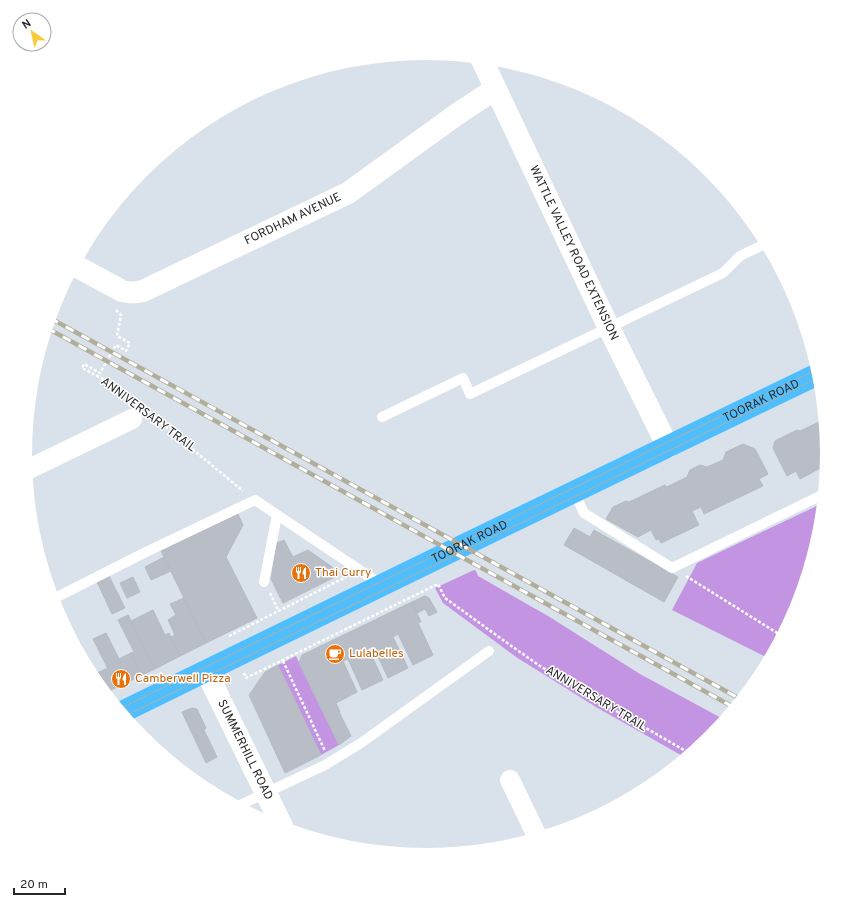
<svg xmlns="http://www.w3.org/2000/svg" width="853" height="908" viewBox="0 0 853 908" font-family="Overpass,sans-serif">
	<rect width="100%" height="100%" fill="#d9e1ea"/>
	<path fill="#c294e2" d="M823,503L820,533L797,608L770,659L672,610L697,563Z
		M474,570L476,571L478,576L548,616L640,674L725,720L710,738L686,758L596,707L516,657L443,603L435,588Z
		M296,656L339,745L321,755L278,665Z"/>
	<path fill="#b9bdc6" stroke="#b3bbc5" d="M824,417L828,454L827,466L826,465L800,479L796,471L787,476L773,448L775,441L797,430L800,431L819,422L820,419Z
		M743,444L755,449L768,474L759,479L763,486L704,514L701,507L692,511L699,525L661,543L659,539L656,540L651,530L638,537L606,519L613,507L626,501L629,502L665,485L667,487L687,477L690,470L700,465L707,467L723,460L726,452Z
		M238,514L243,525L226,557L257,618L206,643L161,551Z
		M574,528L590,537L594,530L678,577L664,602L564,545Z
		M284,540L293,557L308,550L332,567L337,576L283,603L271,579L277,543Z
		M164,557L171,571L151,580L145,567Z
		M109,576L125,608L112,614L97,582Z
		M133,577L140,592L127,598L120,583Z
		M425,596L429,598L437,612L429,616L425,609L417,613L412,602Z
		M184,598L206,643L180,656L171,637L175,635L168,620L176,615L170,604Z
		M412,602L421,622L418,623L433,655L413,665L398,634L393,637L408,668L388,678L373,646L368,648L383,680L362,690L348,659L343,661L357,692L336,703L340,712H339L351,736L339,745L299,663L302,655Z
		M153,610L165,635L169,633L180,656L155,669L131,621Z
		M128,615L155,669L142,675L131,653L134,652L118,620Z
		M106,633L130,681L117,687L93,639Z
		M80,643L95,674L103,689L93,677L75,645Z
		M131,653L142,675L130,681L119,659Z
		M278,665L321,755L285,773L249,695L265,672Z
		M108,668L117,687L106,693L95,674Z
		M192,708L197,709L206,728L204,730L217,757L206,763L182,712Z"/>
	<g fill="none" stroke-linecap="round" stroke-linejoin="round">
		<path stroke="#fff" stroke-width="2.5" stroke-dasharray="3 2" stroke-linecap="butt" d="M116,310L121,315L117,336L130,343L126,351L116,345L100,373L84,364L82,368L107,381L131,400
			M150,414L243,491
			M150,422L163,424
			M686,576L782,636
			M270,593L278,610
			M229,636L346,577
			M283,661L325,751
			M244,673L246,678L438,584L445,598L503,640L540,666L611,708L691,754"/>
		<path stroke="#fff" stroke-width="10" d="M382,417L463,378L470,394L723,273L740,256L767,243
			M574,492L584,513L672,568L824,494
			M264,582L277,515
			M53,599L146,552L255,500L382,585
			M238,806L325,765L361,743L489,651"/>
		<path stroke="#fff" stroke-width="20" d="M27,470L132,419
			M510,780L538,838"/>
		<g stroke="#fff" stroke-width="22">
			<path id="s1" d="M481,58L609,328L668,447"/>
			<path id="s2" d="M74,265L122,291C129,293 135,293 143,291L348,193L456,115L495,89"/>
			<path id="s3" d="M206,671L283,828"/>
		</g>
		<path stroke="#4fbeff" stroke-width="22" id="s4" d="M122,712L462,546L820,373"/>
		<path stroke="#b2ae9c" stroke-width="1" d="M119,709L818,369
			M125,716L820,377"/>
		<defs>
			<path id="rail" d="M50,318L742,700
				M47,328L735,708"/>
		</defs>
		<use href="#rail" stroke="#b2ae9c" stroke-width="4.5"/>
		<use href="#rail" stroke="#fff" stroke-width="3" stroke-dasharray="9" stroke-linecap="butt"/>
	</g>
	<defs>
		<symbol id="restaurant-disc" viewBox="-11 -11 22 22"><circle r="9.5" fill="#e8710a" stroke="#fff"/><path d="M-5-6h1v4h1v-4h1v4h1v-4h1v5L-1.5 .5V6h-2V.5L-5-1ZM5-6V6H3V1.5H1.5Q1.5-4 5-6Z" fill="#fff"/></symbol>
		<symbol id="cafe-disc" viewBox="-11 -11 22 22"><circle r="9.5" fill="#e8710a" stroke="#fff"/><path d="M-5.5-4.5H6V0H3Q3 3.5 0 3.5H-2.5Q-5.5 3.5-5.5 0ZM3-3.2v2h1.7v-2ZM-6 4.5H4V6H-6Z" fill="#fff"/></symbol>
	</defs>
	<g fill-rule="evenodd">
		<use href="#restaurant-disc" x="290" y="562" width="22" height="22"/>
		<use href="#cafe-disc" x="324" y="643" width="22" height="22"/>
		<use href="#restaurant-disc" x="110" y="668" width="22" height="22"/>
	</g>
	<g text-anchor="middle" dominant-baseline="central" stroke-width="3" stroke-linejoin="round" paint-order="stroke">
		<g font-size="12" fill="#282828" stroke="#fff">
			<text stroke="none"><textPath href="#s2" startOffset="242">FORDHAM AVENUE</textPath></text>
			<text stroke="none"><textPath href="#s1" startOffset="216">WATTLE VALLEY ROAD EXTENSION</textPath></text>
			<text stroke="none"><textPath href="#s4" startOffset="711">TOORAK ROAD</textPath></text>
			<text transform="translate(148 415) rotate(37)">ANNIVERSARY TRAIL</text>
			<text stroke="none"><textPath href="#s4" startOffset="387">TOORAK ROAD</textPath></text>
			<text transform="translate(596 699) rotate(31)">ANNIVERSARY TRAIL</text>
			<text stroke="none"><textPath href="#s3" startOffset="88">SUMMERHILL ROAD</textPath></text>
		</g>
		<g font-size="12" fill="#c56008" stroke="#fff" text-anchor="start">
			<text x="315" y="573">Thai Curry</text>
			<text x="349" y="654">Lulabelles</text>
			<text x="135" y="679">Camberwell Pizza</text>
		</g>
	</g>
	<path d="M0 0H853V908H0ZM32 454a394 394 0 1 1 788 0a394 394 0 1 1-788 0Z" fill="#fff" fill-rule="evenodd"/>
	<g transform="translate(32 32) rotate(326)"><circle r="19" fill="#ffffff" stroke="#a9a9a9"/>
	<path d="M0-3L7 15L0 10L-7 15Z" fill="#fac936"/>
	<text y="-6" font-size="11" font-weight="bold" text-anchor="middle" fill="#282828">N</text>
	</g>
	<path d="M14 888v6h51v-6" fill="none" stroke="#282828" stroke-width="2"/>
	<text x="20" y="888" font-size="12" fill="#282828" stroke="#ffffff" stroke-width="3" paint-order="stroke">20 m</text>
</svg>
